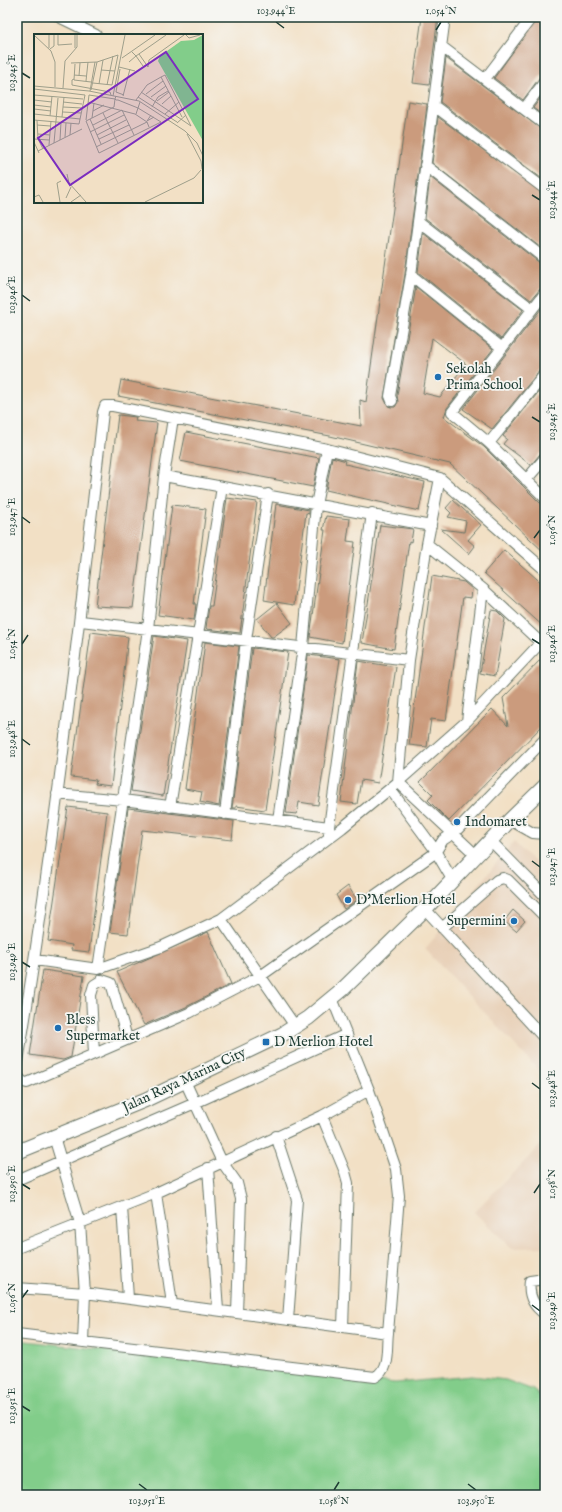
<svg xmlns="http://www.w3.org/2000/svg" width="562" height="1512" viewBox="0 0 562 1512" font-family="'IM FELL English',serif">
	<rect width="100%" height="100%" fill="#f6f6f2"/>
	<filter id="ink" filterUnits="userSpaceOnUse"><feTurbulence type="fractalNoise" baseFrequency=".025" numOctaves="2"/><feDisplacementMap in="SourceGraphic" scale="8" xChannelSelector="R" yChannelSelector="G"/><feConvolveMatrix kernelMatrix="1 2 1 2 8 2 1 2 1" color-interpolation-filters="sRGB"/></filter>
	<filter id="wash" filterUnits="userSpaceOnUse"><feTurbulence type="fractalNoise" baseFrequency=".012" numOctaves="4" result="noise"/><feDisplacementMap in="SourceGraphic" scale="16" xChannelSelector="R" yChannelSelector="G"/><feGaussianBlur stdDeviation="0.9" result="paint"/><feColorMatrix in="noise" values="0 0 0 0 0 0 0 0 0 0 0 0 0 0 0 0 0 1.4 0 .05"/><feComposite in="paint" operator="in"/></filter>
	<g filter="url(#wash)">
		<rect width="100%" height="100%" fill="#f2e0c5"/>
		<path fill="#e8d0b7" d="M514,842L545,873V1077L425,949Z
			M545,1141V1247L512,1248L474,1212Z"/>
		<path fill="#82cd8a" stroke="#50855f" d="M17,1340L395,1383L472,1376L506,1380L533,1390L545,1400V1495H17Z"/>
		<g id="blocks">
			<path fill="#cb9b7d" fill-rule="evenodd" d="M422,17H438L429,85L413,83Z
				M538,17H545V75L540,77L523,100L494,78Z
				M446,58L545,132V181L440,102Z
				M545,92V115L544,116L533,108Z
				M408,101L427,104V106L405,274L384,398L388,406L391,407H395L398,402L397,395L416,287L493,349L447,408L444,417L484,447L540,503L545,504V553L450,464L330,436L118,396L121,380L361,426L360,400L366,402ZM432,338L466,364L440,397L423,393Z
				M438,117L545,195V251L432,163Z
				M430,177L541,264L545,265V287L540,289L531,300L425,218Z
				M423,233L523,310L501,339L418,272Z
				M545,304V368L540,370L492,429L463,409Z
				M545,384V452L540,454L531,465L503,444L507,439L503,436Z
				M118,415L136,417L135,421L157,423L133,608L95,606Z
				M186,432L319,458L313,487L180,461Z
				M332,457L346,461L345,464L425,482L419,511L326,490Z
				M227,498L257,502L240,633L207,629L206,628L209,606H212Z
				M453,500L481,525L468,540L475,546L469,554L441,529L464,532L466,521L448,517L451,513L446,508Z
				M276,504L309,510V514L306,513L294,605L264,600Z
				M172,505L206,509L194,604H196L194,620L158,615Z
				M326,516L350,519L347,541L355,542L342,643L310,637L325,530H323Z
				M380,525L413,529L411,542L409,541L394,649L362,643Z
				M504,550L545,586V628L484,573Z
				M432,576L464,582L472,589L471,598L463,597L446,721L431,719L427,747L409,745Z
				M277,603L292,623L273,637H271L257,619Z
				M491,610L497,611L505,619L495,676L480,673Z
				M91,632L128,637L111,786L95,784L96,780L71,777Z
				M154,636L187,641L163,796L131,791Z
				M205,642L239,646L219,806L200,802L202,792L185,789Z
				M252,648L288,652L265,810L236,806V808H232Z
				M308,655L340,659L318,805L299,802L297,814L286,813Z
				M545,655V723L449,821L428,800L433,795L420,782L492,709L508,726L503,698Z
				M358,661L396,667L378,783L361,780L357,804L341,802Z
				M68,807L107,812L89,952L71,950L72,945L48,941Z
				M128,808L234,821L232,840L142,830L128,934L110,932Z
				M348,886L357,900L344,909L336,895Z
				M513,910L525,921L516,931L504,921Z
				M208,932L231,984L186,1007L144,1025L117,972Z
				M43,970L84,976L71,1057L63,1060L30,1055Z"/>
		</g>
	</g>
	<g filter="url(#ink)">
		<use href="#blocks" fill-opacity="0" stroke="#697667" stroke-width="1"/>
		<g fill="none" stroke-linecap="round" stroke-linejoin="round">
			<defs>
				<path id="street" d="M59,17L96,35
					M441,46L545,125
					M485,79L532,17
					M433,105L545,189
					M524,109L545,81
					M425,165L545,259
					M418,221L532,309
					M411,275L502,348
					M545,293L452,412L489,443L545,498
					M392,401L390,396L411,275L445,17
					M489,443L545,374
					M164,476L431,526
					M440,478L545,570
					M526,480L545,458
					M427,544L483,589L541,643
					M81,621L409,660
					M467,721L483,589
					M390,789L433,847L453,881
					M57,794L123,800L329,827
					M170,807L222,487
					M225,814L246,640L268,494
					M278,820L303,647L316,505L327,449
					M510,820L533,833L545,834
					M329,837V827L372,513
					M490,840L545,896
					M425,909L545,1039
					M221,919L295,1026
					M442,928L497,880L503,878L508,880L545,917
					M35,960L98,969L161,947L221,919L342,828L398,782L467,721L545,638
					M98,969L148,629L164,476L173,418
					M94,1054L91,995L94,985L102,980L111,983L127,1038
					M17,1068C53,850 79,631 103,412L105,406H113L327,449L440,478L427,544L409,660L398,782L477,856
					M17,1076L23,1082L27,1083L189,1013L262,975L435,853L443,840L454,833L545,739
					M185,1081L222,1162L237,1183L241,1199L237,1313
					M322,1116L345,1172L348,1183L343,1327
					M276,1136L297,1200L288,1320
					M54,1137L80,1223L85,1293L83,1342
					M208,1168L218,1310
					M17,1180L195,1103L347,1034
					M156,1193L172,1304
					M122,1207L128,1298
					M17,1248L156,1193L322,1116L369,1090
					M545,1279L530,1281C528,1295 533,1306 545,1314
					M17,1288L85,1293L388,1333L399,1196L396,1169L369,1090L332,998
					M17,1334L375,1377C390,1369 386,1348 388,1333"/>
				<path id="secondary" d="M17,1152L145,1100L283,1034L308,1018L343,989L425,909L510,820L545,786"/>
			</defs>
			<use href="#street" stroke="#697667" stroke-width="12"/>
			<use href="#secondary" stroke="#697667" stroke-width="16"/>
			<use href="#street" stroke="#fff" stroke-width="10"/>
			<use href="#secondary" stroke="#fff" stroke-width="14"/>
		</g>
	</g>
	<path fill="none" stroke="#1f3d34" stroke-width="1.5" d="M276,22L284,28M436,30L441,22M22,73L30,78M532,195L540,200M22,295L30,301M532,417L540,422M22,517L30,523M534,538L540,530M532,639L540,644M22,644L28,635M22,739L30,745M532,861L540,867M22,962L30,967M532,1083L540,1089M22,1184L30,1189M534,1193L540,1184M22,1298L28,1290M532,1305L540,1311M22,1406L30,1411M139,1484L147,1490M468,1484L476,1490M334,1490L339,1482"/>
	<g fill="#1f6fb2" stroke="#f6f6f2" stroke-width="1.5">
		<circle cx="438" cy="377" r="4"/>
		<circle cx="457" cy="822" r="4"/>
		<circle cx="348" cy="900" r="4"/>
		<circle cx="514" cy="921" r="4"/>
		<circle cx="58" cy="1028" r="4"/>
		<rect x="262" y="1038" width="8" height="8" rx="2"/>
	</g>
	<g text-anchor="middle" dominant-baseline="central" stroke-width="3.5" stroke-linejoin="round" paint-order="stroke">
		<g font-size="14" fill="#1f3d34" stroke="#f6f6f2" text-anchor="start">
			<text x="446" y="369">Sekolah<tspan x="446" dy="16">Prima School</tspan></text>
			<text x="465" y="822">Indomaret</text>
			<text x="356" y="900">D'Merlion Hotel</text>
			<text x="506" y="921" text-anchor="end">Supermini</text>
			<text x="66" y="1020">Bless<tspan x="66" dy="16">Supermarket</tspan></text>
			<text x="274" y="1042">D Merlion Hotel</text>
		</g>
		<g font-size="14" fill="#1f3d34" stroke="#f6f6f2">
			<text transform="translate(184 1080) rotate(-25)">Jalan Raya Marina City</text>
		</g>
	</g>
	<g transform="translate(34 34)">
		<rect width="169" height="169" fill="#f2e0c5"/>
		<path d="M169,1V107L124,27L126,22L147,7L160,6Z" fill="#82cd8a"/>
		<path fill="none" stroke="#9e9f8b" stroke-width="1" d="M0,1L17,17L21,28V53M24,1V11L38,10M41,1V14M152,1L155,4L166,1M15,14V1M16,15L20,12V1M98,18L102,22L132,1M105,20L114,33L115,26L150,1M88,24L121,1M95,28L102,22L109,32M37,29L63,28L84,21L78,51L59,49M41,30L40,46L57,48M85,33L101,37M86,35L82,58L90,61M67,36L81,37M40,41L52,42M45,42L46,29M40,45L38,46V51L76,58L77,61M52,47L54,28M65,50L69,26M73,51L79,22M0,52L55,57L105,67L151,97L163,109L169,122M29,54L31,27L43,13V1M0,55L51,61L45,90L0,86M57,56L63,28M56,57L61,28M107,58L157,92L131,41L127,43M112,60L129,47M0,61L49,65M55,61L81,65L82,66H84L104,74L127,88L65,119L52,87L80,73L81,65L82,62M79,62L91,1M89,62L96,35M104,63L143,88M117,63L132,52M0,66L18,68M102,66L113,51L127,43L148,83M123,67L135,58M29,68L48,70M54,68L101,80L113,88L115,93M128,70L137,62M0,71L17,73M29,73L48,74M118,73L124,63L134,57M0,75L17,77M88,76L100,101M59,77L70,71M29,78L47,79M69,79L84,109M0,80L46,85M102,80L106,68M131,80L145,68M117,81L113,87L120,83M16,82L18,62M28,83L30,63M58,84L60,69M56,85L67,110M3,86L4,105L9,115M52,86L55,61M143,89L152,81M3,91L16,92M59,91L88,76M56,98L90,81M4,100L16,101M153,100L167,127L168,135M36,101L37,89M63,101L92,86M31,103L32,89M0,105L15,106M65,105L95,91M26,106L27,88M0,108L5,119M20,109L24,64M15,111L17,87M62,113L113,88M4,117L48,95M33,140L35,149L52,168M0,163L5,161L9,168M32,164L37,153M26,168L23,149L27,147M37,168L47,161M111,168L160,144L167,136"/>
		<path fill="#7b2cbf" fill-opacity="0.15" stroke="#7b2cbf" stroke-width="2" d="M132,18L164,65L36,151L4,104Z"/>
		<rect width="169" height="169" fill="none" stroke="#1f3d34" stroke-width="2"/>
	</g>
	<rect width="562" height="1512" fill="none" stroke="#f6f6f2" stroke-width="44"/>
	<rect x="22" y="22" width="518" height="1468" fill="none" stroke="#1f3d34" stroke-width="1.5"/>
	<g font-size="10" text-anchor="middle" fill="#1f3d34">
		<text x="276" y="14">103.944°E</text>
		<text x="441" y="14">1.054°N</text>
		<text transform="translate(11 73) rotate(-90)" y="4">103.945°E</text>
		<text transform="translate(551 200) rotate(-90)" y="4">103.944°E</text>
		<text transform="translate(11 295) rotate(-90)" y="4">103.946°E</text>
		<text transform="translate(551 422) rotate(-90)" y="4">103.945°E</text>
		<text transform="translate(11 517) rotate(-90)" y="4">103.947°E</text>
		<text transform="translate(551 530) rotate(-90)" y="4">1.056°N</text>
		<text transform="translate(11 644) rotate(-90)" y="4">1.054°N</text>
		<text transform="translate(551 644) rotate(-90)" y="4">103.946°E</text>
		<text transform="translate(11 739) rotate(-90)" y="4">103.948°E</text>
		<text transform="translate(551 867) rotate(-90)" y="4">103.947°E</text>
		<text transform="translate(11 962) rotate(-90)" y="4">103.949°E</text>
		<text transform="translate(551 1089) rotate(-90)" y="4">103.948°E</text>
		<text transform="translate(11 1184) rotate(-90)" y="4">103.950°E</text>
		<text transform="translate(551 1184) rotate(-90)" y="4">1.058°N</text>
		<text transform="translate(11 1298) rotate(-90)" y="4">1.056°N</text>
		<text transform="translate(551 1311) rotate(-90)" y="4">103.949°E</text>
		<text transform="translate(11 1406) rotate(-90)" y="4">103.951°E</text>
		<text x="147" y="1504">103.951°E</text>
		<text x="334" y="1504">1.058°N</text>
		<text x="476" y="1504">103.950°E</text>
	</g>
</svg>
